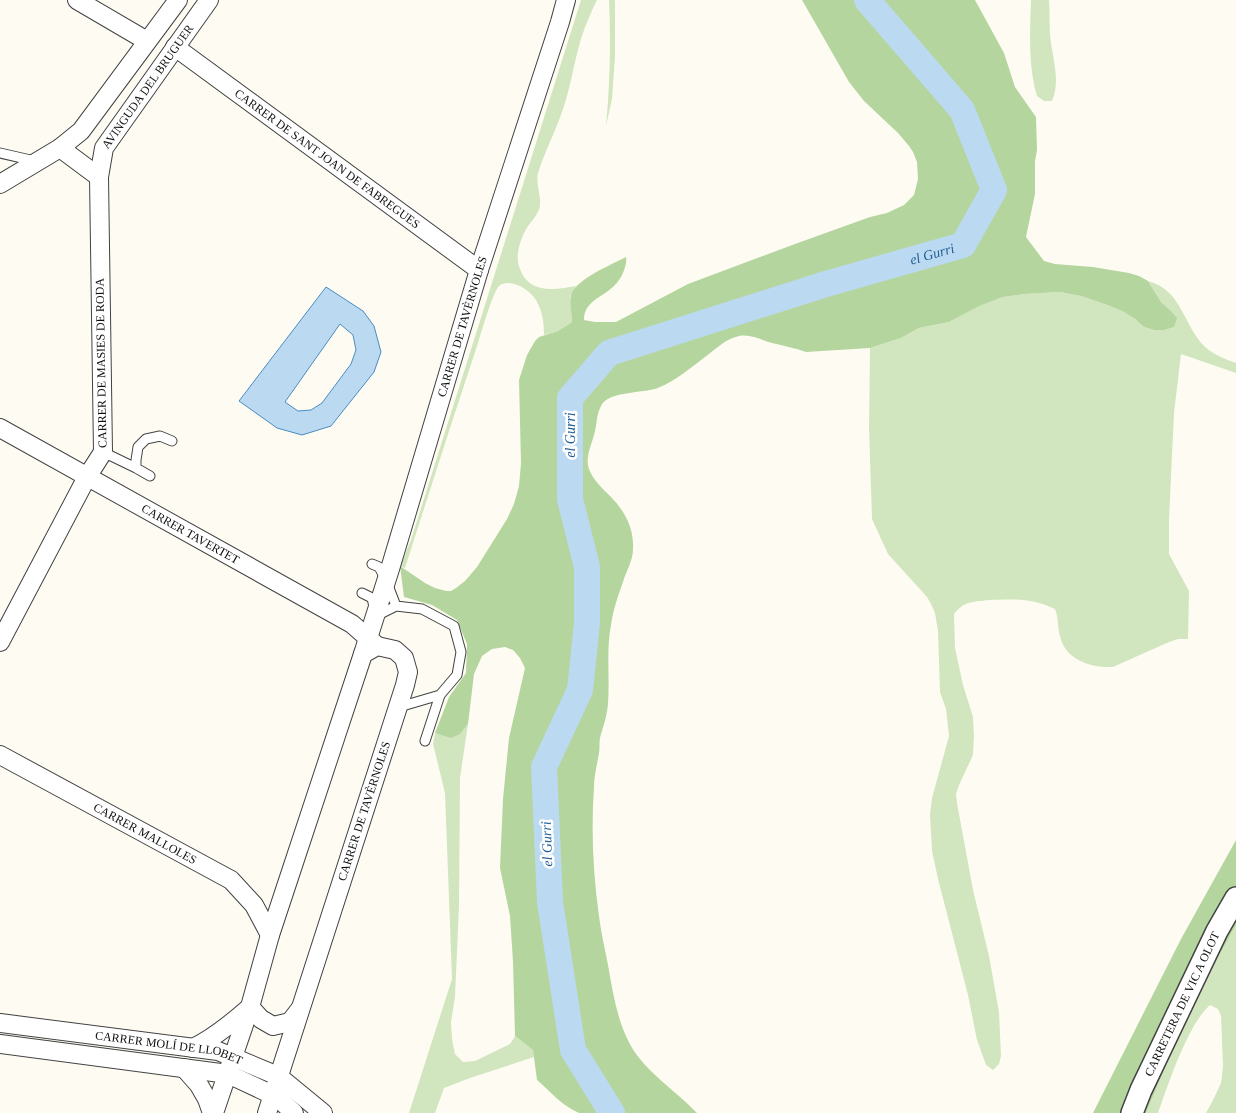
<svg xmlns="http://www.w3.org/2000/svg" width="1236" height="1113" viewBox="0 0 1236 1113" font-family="Georgia,serif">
	<rect width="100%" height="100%" fill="#fefcf2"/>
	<path fill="#d1e6be" d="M581,0H597C591,12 585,26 581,39C574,62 571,86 563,109C556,130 545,151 538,173C535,185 543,198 539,210C536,216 532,221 528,226C521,237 514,256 520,269C529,294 555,290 576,286L570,296L572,322L558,331L544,335C544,321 542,307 533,296C526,288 509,278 499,286C493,292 481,333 478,343C453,418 429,493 405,568L400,566L411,540Z
		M609,0H615V56L612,99L606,126C610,84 611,42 609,0Z
		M1031,0H1049C1050,14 1049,29 1051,43C1054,62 1060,84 1052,101H1044L1037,96C1028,66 1030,31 1031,0Z
		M1148,281C1182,290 1183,325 1205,347C1214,355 1225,359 1236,363V373L1181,354L1174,413L1169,519V554L1189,591L1188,639H1178L1169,642L1113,667C1091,668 1065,660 1060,636C1057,626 1059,619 1055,609C1032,598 1014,599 989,600C981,601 973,601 966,604C961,606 957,610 954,614L955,648L963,685L973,717L974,736L973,755L959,785L956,794L957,803L973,890L989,956L999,1012L1001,1056L999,1064L993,1070L986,1065L977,1040L968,995L938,879L932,851L930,815L932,798L949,736L946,709L940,692L938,631L935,613L931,604L927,597L888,554L872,519L869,428L870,348L901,338L919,328L949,322L978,306L1003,297L1025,294L1060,292L1081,296L1110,306L1124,312L1135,319L1144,327L1154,330H1165L1174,327L1170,310L1161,302Z
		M468,724L460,778L459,906L455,997L451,1022L452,1039L455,1054L463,1062L475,1061L510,1044L515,1036L533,1050L534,1057L470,1078L444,1088L435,1113H409L452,979L445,793L433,744L435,733C454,738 455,740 468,724Z
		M1236,925V1113H1206L1214,1098L1221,1083L1222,1075L1223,1066L1221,1016L1218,1009L1210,1005C1188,1024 1168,1085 1158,1113H1146L1191,1007Z"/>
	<path fill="#b5d59f" d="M802,0H975L1004,53L1015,87L1036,117L1037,150L1035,161V194L1026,237L1044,261L1055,264L1093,267L1129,273L1139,276L1148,281L1161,302L1170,310L1177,318L1174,327L1165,330H1154L1144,327L1135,319L1124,312L1110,306L1081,296L1060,292L1025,294L1003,297L979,306L949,322L919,328L901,338L870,348L806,352C795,348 784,346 772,343C761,340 751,334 739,336C725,339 716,349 705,357C692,367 675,381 660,387C646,394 608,390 601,406C596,415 597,426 594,435C591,446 585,458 589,469C593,480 603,489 610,496C625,511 634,528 633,549C633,561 626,571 623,582C618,596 613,610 611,625C606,651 610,678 608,704C607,716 603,727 600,738C599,743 600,748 599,753C597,765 594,776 594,787C591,830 593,873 599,916C601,933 605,949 608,965C613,993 617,1021 631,1046C645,1071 676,1091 697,1113H579C561,1105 552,1093 537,1080L533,1050L515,1036L513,962L510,916L500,868L503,799L509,738L525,668L520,658L513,650L505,647L492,649L482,656L474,674L468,724L460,734L451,738L435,733L449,697L466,673L467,644L457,620L432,605L404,597L400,566L425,583L435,588L446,591H451L456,588L465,581L477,567L507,519L514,504L519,486L521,463L519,380L527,355L535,341L539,337L558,331L572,322C572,315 569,302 571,295C576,279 611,265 626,257C627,263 625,267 623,273C620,280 615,286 608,291C597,299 584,304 584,320L595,322H616L688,284L795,244L870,217L887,213L904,205L914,195L918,179L917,162L913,152L909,146L898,133L864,101L849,82Z
		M1236,840V925L1191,1007L1146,1113H1093L1181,939Z"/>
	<path fill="#bbdaf1" stroke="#498cc1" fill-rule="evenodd" d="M326,287L363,311L374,326L381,352L374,372L331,426L302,435L277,428L239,401ZM340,324L353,335L356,350L351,364L322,403L311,410L298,411L285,402Z"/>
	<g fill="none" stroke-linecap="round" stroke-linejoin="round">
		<path stroke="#bbdaf1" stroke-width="26" id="s1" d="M612,1113L573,1050L550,902L544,767L580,690L587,623V567L570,499V398L609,353L826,284L963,245L994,190L962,110L867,0"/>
		<defs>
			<path id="service" d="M0,153L35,161
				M103,452L136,468L150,476
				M136,468V460L138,447L146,439L160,436L172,441
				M372,564L379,567L386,580L396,606L422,609L454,626L461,652L457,675L440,695L399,707
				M362,593L372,598L376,616L396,606
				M425,741L440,695"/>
			<g id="minor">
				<path d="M77,0L147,41"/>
				<path id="s2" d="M175,47L479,270"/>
				<path d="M60,148L99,177"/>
				<path d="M0,184L60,148L81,131L178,0"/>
				<path id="s3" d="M0,428L352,624L376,645"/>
				<path id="s4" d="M0,642L87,477L103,452L99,177L104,148L209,0"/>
				<path id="s5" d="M363,654L390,569L479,270L560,22L566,0"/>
				<path id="s6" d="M0,755L231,880L254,905L270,935"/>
				<path d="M250,1007L261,1019L273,1026L290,1022L300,1009"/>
				<path id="s7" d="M0,1023L218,1051L278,1076L323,1113"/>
				<path d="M0,1044L228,1074L277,1097L294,1113"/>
				<path d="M193,1048C214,1038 232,1023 249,1008"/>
				<path d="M184,1068L199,1085L207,1099L212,1113"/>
				<path d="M214,1113L250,1007L270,935L363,654L377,646L395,650L404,658L408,672L405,685L267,1113"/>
			</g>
			<g id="tertiary">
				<path id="s8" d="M1132,1113L1141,1090L1217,931L1236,898"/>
			</g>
		</defs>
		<use href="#service" stroke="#424242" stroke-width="11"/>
		<use href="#minor" stroke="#424242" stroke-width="20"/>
		<use href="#tertiary" stroke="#424242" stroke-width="24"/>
		<use href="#service" stroke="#fff" stroke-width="9"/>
		<use href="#minor" stroke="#fff" stroke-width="18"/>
		<use href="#tertiary" stroke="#fff" stroke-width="21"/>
	</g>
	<g text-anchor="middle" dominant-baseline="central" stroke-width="5" stroke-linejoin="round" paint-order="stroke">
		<g font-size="12" fill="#0f0f0f" stroke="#fff">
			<text stroke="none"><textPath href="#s4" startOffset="596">AVINGUDA DEL BRUGUER</textPath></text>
			<text stroke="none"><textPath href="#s2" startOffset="189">CARRER DE SANT JOAN DE FABREGUES</textPath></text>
			<text stroke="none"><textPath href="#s5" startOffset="342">CARRER DE TAVÈRNOLES</textPath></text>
			<text transform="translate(101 363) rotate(-91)">CARRER DE MASIES DE RODA</text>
			<text stroke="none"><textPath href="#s3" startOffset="218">CARRER TAVERTET</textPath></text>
			<text transform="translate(364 811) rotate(-72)">CARRER DE TAVÈRNOLES</text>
			<text stroke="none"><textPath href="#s6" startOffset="165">CARRER MALLOLES</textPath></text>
			<text stroke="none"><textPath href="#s8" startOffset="120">CARRETERA DE VIC A OLOT</textPath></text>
			<text stroke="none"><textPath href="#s7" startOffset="171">CARRER MOLÍ DE LLOBET</textPath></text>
		</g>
		<g font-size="14" font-style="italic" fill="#235f95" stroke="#fff">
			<text stroke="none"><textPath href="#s1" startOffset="1136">el Gurri</textPath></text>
			<text transform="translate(570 435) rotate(-90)">el Gurri</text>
			<text transform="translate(547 844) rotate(-92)">el Gurri</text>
		</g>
	</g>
</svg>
